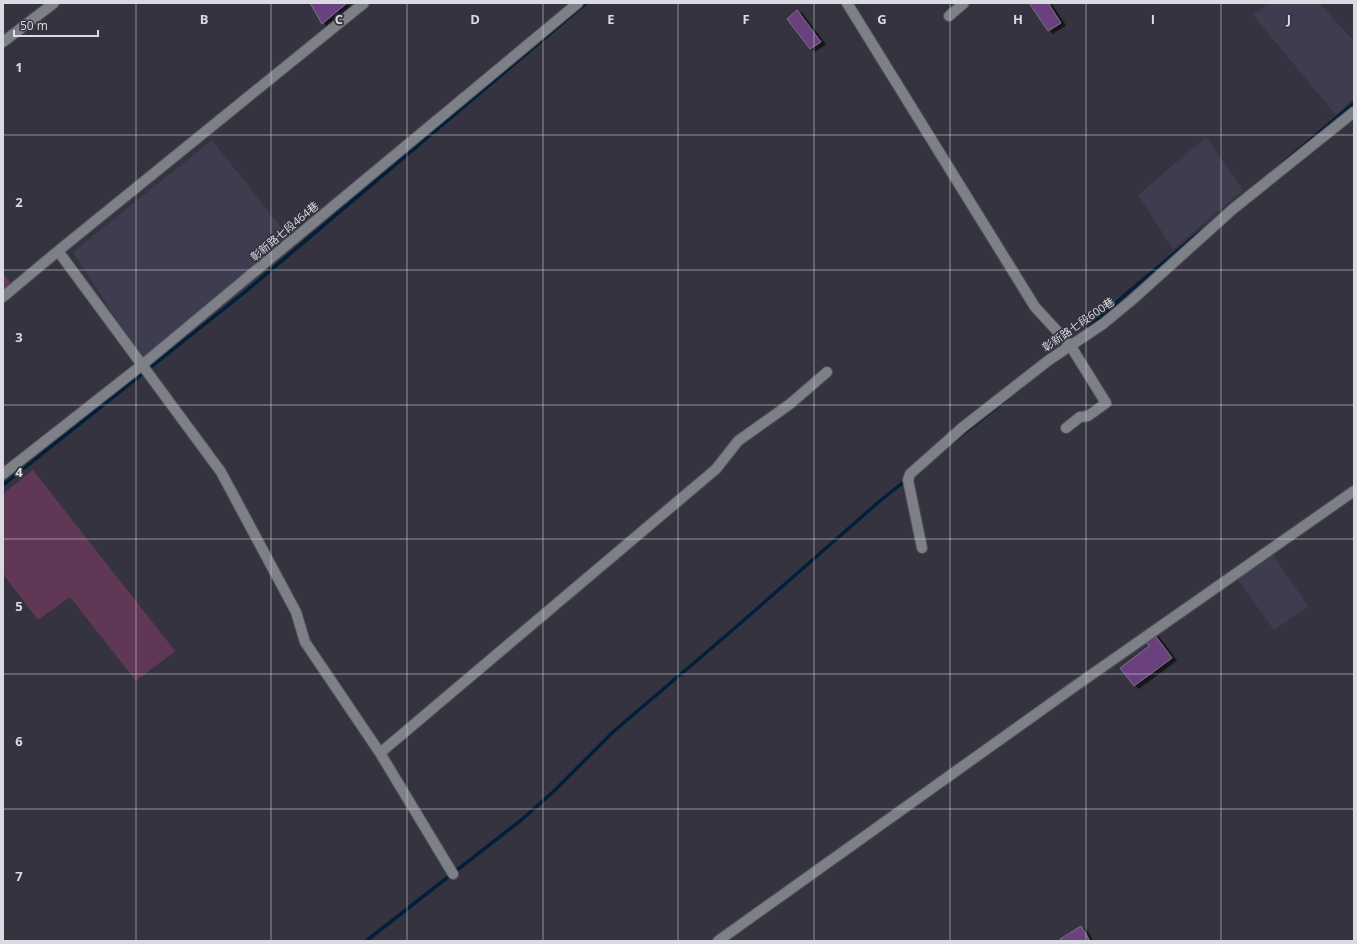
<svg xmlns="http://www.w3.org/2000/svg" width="1357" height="944" viewBox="0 0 1357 944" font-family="'Open Sans','Noto Sans TC',sans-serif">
	<defs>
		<filter id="shadow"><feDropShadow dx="4.5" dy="2.5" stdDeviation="0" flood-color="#0009"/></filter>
	</defs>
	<rect width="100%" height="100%" fill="#353340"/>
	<path fill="#3e3c4f" d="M1268,3H1319L1354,41V98L1336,115L1253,15Z
		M1206,137L1243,190L1173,249L1138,195Z
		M212,140L288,236L142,359L73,252Z
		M1271,552L1308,606L1274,630L1237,579Z"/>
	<path fill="#603755" d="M3,273L12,285L3,293Z
		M33,470L175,651L136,681L70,597L38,620L3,574V494Z"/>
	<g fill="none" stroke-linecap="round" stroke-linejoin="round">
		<path stroke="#001f38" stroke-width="3.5" d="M1284,162L1354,103
			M1086,330L1126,294L1201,231
			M953,442L1008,398
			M3,485L245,292L586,3
			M366,941L520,821L553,792L614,731L728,634L881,500L906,480"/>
	</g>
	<path fill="#6a417e" stroke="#79717e" filter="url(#shadow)" d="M310,3H347L322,24Z
		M1029,3H1048L1061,23L1048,31Z
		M797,10L821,42L810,49L787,19Z
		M1154,634L1172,658L1134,686L1120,668L1149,646L1145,641Z
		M1081,926L1090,941H1061L1060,939Z"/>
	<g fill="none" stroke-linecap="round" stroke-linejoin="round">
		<defs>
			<path id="minor" d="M847,3L1035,307L1070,345L1106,403L1088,416L1080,417L1066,428
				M949,16L964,3
				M3,42L54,3
				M58,251L221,472L296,612L305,642L380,753L453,874
				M3,297L58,251L364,3
				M3,474L142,365L578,3
				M922,548L908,480L910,474L963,427L1049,360L1103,324L1132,300L1233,209L1354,112
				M380,753L716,469L738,441L790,404L827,372
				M718,941L1071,689L1354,491"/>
		</defs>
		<use href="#minor" stroke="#53515d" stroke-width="12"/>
		<use href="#minor" stroke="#7d8086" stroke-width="10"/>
	</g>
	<path fill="none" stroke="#dadae2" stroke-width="1" stroke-opacity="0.55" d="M136,3V941M271,3V941M407,3V941M543,3V941M678,3V941M814,3V941M950,3V941M1086,3V941M1221,3V941M3,135H1354M3,270H1354M3,405H1354M3,539H1354M3,674H1354M3,809H1354"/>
	<g text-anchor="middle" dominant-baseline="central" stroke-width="3.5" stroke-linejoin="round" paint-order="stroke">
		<g font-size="11" fill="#dadae2" stroke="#353340">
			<text transform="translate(284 231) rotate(-40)">彰新路七段464巷</text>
			<text transform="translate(1078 324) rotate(-35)">彰新路七段600巷</text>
		</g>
	</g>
	<g font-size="13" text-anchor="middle" font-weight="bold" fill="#dadae2" stroke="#353340" stroke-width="3.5" stroke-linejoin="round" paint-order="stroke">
		<text x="204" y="24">B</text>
		<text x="339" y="24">C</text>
		<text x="475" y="24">D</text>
		<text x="611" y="24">E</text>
		<text x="746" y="24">F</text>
		<text x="882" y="24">G</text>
		<text x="1018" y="24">H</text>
		<text x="1153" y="24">I</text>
		<text x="1289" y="24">J</text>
		<text x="19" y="72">1</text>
		<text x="19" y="207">2</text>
		<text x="19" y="342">3</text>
		<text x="19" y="477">4</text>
		<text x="19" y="611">5</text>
		<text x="19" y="746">6</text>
		<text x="19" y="881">7</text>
	</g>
	<rect width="1357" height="944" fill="none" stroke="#dadae2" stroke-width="8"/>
	<path d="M14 30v6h84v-6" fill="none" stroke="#dadae2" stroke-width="2"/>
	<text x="20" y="30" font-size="12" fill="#dadae2" stroke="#353340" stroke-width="3" paint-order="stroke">50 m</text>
</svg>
